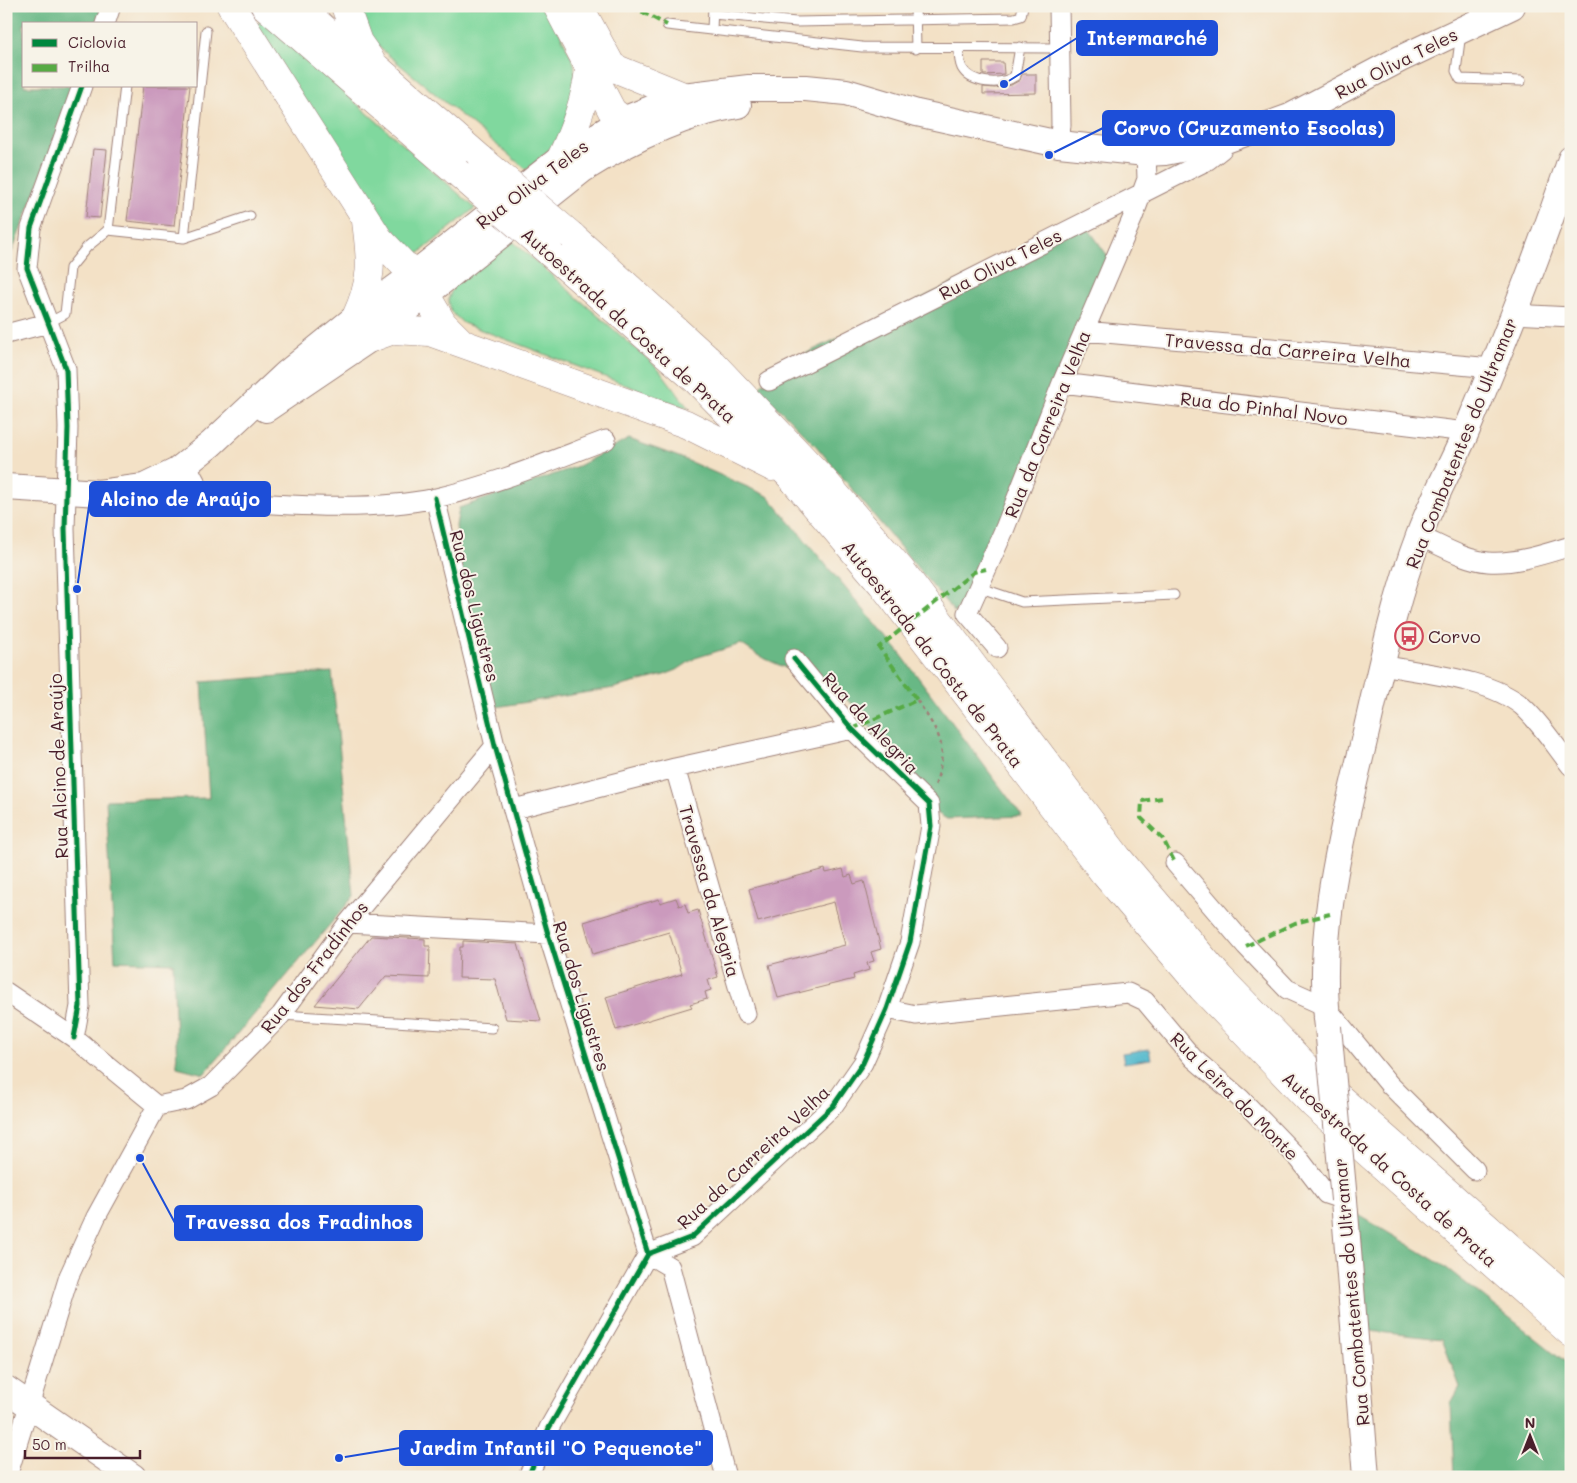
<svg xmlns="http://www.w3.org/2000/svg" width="1577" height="1483" viewBox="0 0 1577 1483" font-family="Mali,sans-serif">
	<rect width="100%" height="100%" fill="#f7f3e8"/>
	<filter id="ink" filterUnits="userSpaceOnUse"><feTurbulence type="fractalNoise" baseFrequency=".02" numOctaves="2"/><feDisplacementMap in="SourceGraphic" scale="10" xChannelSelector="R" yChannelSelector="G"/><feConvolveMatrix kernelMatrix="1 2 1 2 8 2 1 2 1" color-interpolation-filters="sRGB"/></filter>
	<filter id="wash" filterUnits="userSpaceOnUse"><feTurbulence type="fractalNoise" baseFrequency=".0096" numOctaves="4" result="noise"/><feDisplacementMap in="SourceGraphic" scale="20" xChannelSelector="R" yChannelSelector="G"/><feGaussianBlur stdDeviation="1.12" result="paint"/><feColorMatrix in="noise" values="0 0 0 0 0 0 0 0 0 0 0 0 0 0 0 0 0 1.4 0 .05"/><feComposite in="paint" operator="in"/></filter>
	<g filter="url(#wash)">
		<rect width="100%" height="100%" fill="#f3e1c6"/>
		<path fill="#80d89e" stroke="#657c64" d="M355,6H547L574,63L576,81L563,131L549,150L527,170L381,49L362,28Z
			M262,20L475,208L413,258L397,248L253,27Z
			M510,239L659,369L689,409L463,323L451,312L448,300L453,287Z"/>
		<path fill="#68b885" stroke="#596c58" d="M6,6H115L106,24H24V86H77L9,259L6,306Z
			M1083,221L1112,262L1010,523L955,613L817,447L758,388L786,363Z
			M629,439L679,457L768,496L900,653L1022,816L947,819L930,809L887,755L860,710L835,690L759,656L741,644L695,658L677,670L664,675L614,688L490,708L466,605L456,526L459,508L578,466Z
			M332,672L354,896L204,1074L177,1067L173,963L115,961L106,800L209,798L202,682Z
			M1357,1214L1444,1266L1571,1366V1477H1454L1451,1403L1460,1387L1442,1339L1369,1331Z"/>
		<path fill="#4eb7cc" stroke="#4c6b7c" d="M1149,1049L1151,1059L1124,1063L1122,1053Z"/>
		<g id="blocks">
			<path fill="#cb9abd" d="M983,62H1003L1004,74L983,75Z
				M1022,74H1036V93L983,94V87L995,88L1011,85L1020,80Z
				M143,86H190L174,226L127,221Z
				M93,149L107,150L100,218L86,217Z
				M825,869L826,873L843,869L845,877L851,875L854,884L864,881L881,949L871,952L874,961L867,963L869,970L853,975L854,979L778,998L769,965L845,945L834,902L758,922L749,889Z
				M676,898L679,906L685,904L688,913L698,910L718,977L708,980L711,990L705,992L707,999L690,1004L692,1007L616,1030L606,997L682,974L669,932L593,954L584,922L659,899L660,903Z
				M371,936L425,939V946H430L429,978L386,976L359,1009L315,1005Z
				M463,941L518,944L541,1021L506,1019L495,979L459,978L460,947H463Z"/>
		</g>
	</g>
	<g filter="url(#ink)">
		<use href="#blocks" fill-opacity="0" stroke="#9e8078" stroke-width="1"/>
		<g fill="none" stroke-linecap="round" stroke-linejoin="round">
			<defs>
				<path id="lane" d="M915,6L916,49
					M713,14L796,22L1014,18L1021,16L1023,6
					M667,25L862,47L1059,48
					M712,30L713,6
					M1461,33L1456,71L1460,79L1521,81
					M959,48C959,55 959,62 962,68C971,84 1001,86 1015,76L1020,47
					M108,230L184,238L250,216
					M184,238L206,31
					M48,323L65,314L70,268L87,247L108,230L125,86
					M978,587L1022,602L1174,595
					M281,1015L492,1028"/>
				<path id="street" d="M1059,6L1061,125L1059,144
					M105,24L111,6
					M1514,314L1571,317
					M1084,331L1492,368
					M6,334L48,323
					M769,381L1208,160L1222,149L1223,141
					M1062,383L1466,432
					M185,465C195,476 196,490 209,500
					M120,497L187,502L209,500C282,504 364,513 436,498C494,485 550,461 606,440
					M435,498L495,746L548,934L648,1254L549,1428L528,1477
					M1419,536C1440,545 1464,560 1488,562C1516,564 1544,554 1571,546
					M997,648L967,613L1005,528L1062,383L1133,217L1147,179L1146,153
					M1383,665C1424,674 1488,678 1522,706C1541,723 1555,746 1571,766
					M675,768L746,1014
					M514,809L675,768L852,729
					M1175,863L1246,946L1287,989L1325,1006L1389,1084L1475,1170
					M348,923L548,934
					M6,992L74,1038L157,1106
					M887,1009L916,1015L1128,993L1145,1001L1193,1058L1241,1099L1300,1160L1326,1194L1344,1200
					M74,1038L80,1006L65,529L68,428L66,369L27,268L31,228L82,86
					M157,1106L186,1100L211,1086L281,1015L348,923L495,746
					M648,1254L692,1237L833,1106L863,1063L887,1009L910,942L931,826L929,804L852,729L794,659
					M648,1254L670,1267L726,1477
					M7,1477L69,1276L96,1217L157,1106"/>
				<path id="secondary" d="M266,409L371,338L582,170C630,140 682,114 738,105
					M6,487L99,493L144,487L177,471L211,444L287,373L356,317L417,272L561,158L623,120L683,96L749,88H806L846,92L917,113L1059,144L1146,153L1165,152L1223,141L1290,117L1400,59L1512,6
					M1328,1027C1317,941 1337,853 1357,770C1376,693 1391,609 1419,536C1432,500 1451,467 1466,432C1504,342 1540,251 1571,159
					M1344,1200L1366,1477
					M6,1389L133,1477"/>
				<path id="highway" d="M231,6L379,239L404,265L417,272
					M265,6L457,172
					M298,6L331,35L377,68L482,160
					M345,6L358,42L370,59
					M557,6L612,111L623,120
					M579,6L612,67L683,96
					M561,158C575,129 585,102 589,70
					M572,236L712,363L825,482L901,570L1118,858L1219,977L1319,1080L1571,1301
					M549,252L696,380L790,476L882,584L1103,872L1202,988L1314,1105L1571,1333
					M426,295L443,324L460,341
					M356,317C374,277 371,262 366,221
					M371,338L393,330L430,332L686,424L772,467"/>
			</defs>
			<use href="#lane" stroke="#9e8078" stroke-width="11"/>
			<use href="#street" stroke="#9e8078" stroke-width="21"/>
			<use href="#secondary" stroke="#9e8078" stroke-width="28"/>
			<use href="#highway" stroke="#9e8078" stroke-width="29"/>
			<path stroke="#9e8078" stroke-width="2.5" stroke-dasharray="4 4" stroke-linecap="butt" d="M917,700C940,736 949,743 935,786"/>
			<use href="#lane" stroke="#fff" stroke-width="9"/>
			<use href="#street" stroke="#fff" stroke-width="19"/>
			<use href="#secondary" stroke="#fff" stroke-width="26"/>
			<use href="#highway" stroke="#fff" stroke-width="28"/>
			<defs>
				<path id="secondary-bridge" d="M1328,1027L1344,1200"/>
				<path id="highway-bridge" d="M482,160L572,236
					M457,172L549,252"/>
			</defs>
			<use href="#secondary-bridge" stroke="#9e8078" stroke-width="28" stroke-linecap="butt"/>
			<use href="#highway-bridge" stroke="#9e8078" stroke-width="29" stroke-linecap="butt"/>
			<use href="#secondary-bridge" stroke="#fff" stroke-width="26"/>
			<use href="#highway-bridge" stroke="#fff" stroke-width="28"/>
			<path stroke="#57aa44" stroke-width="4" stroke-dasharray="8 4" stroke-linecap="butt" d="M631,6L667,25
				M852,729L917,700L879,647L974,572L986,569
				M1162,798L1142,801L1141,818L1163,839L1175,863
				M1246,946L1295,923L1330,914"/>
			<defs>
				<path id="cycleway" d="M435,498L495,746L548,934L648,1254L549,1428L528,1477
					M74,1038L80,1006L65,529L68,428L66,369L27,268L31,228L82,86
					M648,1254L692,1237L833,1106L863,1063L887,1009L910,942L931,826L929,804L852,729L794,659"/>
			</defs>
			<use href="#cycleway" stroke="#f7f3e8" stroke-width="8"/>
			<use href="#cycleway" stroke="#00873e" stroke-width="5"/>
		</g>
	</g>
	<defs>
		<symbol id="bus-ring" viewBox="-11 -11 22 22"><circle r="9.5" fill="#f7f3e8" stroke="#d1495b" stroke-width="1.5"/><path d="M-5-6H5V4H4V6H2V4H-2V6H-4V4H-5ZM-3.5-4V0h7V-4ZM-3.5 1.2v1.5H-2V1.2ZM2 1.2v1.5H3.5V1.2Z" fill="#d1495b"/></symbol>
	</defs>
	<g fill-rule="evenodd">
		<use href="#bus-ring" x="1393" y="620" width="32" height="32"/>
	</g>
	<g text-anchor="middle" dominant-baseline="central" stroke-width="4" stroke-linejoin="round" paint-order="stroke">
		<g font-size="18" fill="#4a1f2b" stroke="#f7f3e8">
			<text transform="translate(1396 63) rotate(-27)">Rua Oliva Teles</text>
			<text transform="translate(532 184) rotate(-37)">Rua Oliva Teles</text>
			<text transform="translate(1000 264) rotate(-27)">Rua Oliva Teles</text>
			<text transform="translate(629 325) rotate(42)">Autoestrada da Costa de Prata</text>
			<text transform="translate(1288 350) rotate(5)">Travessa da Carreira Velha</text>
			<text transform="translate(1264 408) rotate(7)">Rua do Pinhal Novo</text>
			<text transform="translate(1047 424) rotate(-68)">Rua da Carreira Velha</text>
			<text transform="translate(1461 443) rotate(-68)">Rua Combatentes do Ultramar</text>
			<text transform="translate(475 606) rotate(76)">Rua dos Ligustres</text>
			<text transform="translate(933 654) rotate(52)">Autoestrada da Costa de Prata</text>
			<text transform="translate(871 723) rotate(47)">Rua da Alegria</text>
			<text transform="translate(58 766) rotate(-92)">Rua Alcino de Araújo</text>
			<text transform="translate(710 891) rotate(74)">Travessa da Alegria</text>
			<text transform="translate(314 967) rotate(-52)">Rua dos Fradinhos</text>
			<text transform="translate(582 996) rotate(73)">Rua dos Ligustres</text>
			<text transform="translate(1235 1096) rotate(45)">Rua Leira do Monte</text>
			<text transform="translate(753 1157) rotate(-43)">Rua da Carreira Velha</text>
			<text transform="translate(1390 1169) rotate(42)">Autoestrada da Costa de Prata</text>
			<text transform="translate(1351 1292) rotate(-95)">Rua Combatentes do Ultramar</text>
		</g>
		<g font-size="18" fill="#4a1f2b" stroke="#f7f3e8" text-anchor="start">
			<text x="1428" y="636">Corvo</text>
		</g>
	</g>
	<path fill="none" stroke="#1d4ed8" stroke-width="2" d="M1004 84L1077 38M1049 155L1103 128M77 589L90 499M140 1158L175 1223M339 1458L400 1448"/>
	<g fill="#1d4ed8" stroke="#f7f3e8" stroke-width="2">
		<circle cx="1004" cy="84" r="5"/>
		<circle cx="1049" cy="155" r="5"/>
		<circle cx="77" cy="589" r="5"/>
		<circle cx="140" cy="1158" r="5"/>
		<circle cx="339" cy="1458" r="5"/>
	</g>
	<g fill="#1d4ed8" stroke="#1d4ed8" stroke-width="2">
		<rect x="1077" y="21" width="140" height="34" rx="5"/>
		<rect x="1103" y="111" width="291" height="34" rx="5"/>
		<rect x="90" y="482" width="180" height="34" rx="5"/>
		<rect x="175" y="1206" width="247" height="34" rx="5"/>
		<rect x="400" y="1431" width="312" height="34" rx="5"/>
	</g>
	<g font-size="19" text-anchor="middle" font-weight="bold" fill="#fff">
		<text x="1147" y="45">Intermarché</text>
		<text x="1249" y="135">Corvo (Cruzamento Escolas)</text>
		<text x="180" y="506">Alcino de Araújo</text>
		<text x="299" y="1229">Travessa dos Fradinhos</text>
		<text x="556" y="1455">Jardim Infantil "O Pequenote"</text>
	</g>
	<rect width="1577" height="1483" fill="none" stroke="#f7f3e8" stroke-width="25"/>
	<rect x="22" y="22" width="175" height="65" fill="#f7f3e8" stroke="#b29e9c"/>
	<rect x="32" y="39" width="25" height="8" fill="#00873e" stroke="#b29e9c"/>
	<text x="68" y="48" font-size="15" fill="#4a1f2b">Ciclovia</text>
	<rect x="32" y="64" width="25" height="8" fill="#57aa44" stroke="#b29e9c"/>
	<text x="68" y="72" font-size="15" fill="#4a1f2b">Trilha</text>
	<g transform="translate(1530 1436)" stroke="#f7f3e8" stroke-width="4" paint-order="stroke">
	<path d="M0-4L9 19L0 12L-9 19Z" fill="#4a1f2b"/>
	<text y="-8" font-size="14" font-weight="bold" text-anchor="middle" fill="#4a1f2b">N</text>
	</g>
	<path d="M25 1450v8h115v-8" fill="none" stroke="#4a1f2b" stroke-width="2.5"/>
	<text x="32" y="1450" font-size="15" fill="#4a1f2b" stroke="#f7f3e8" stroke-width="4" paint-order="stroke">50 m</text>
</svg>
